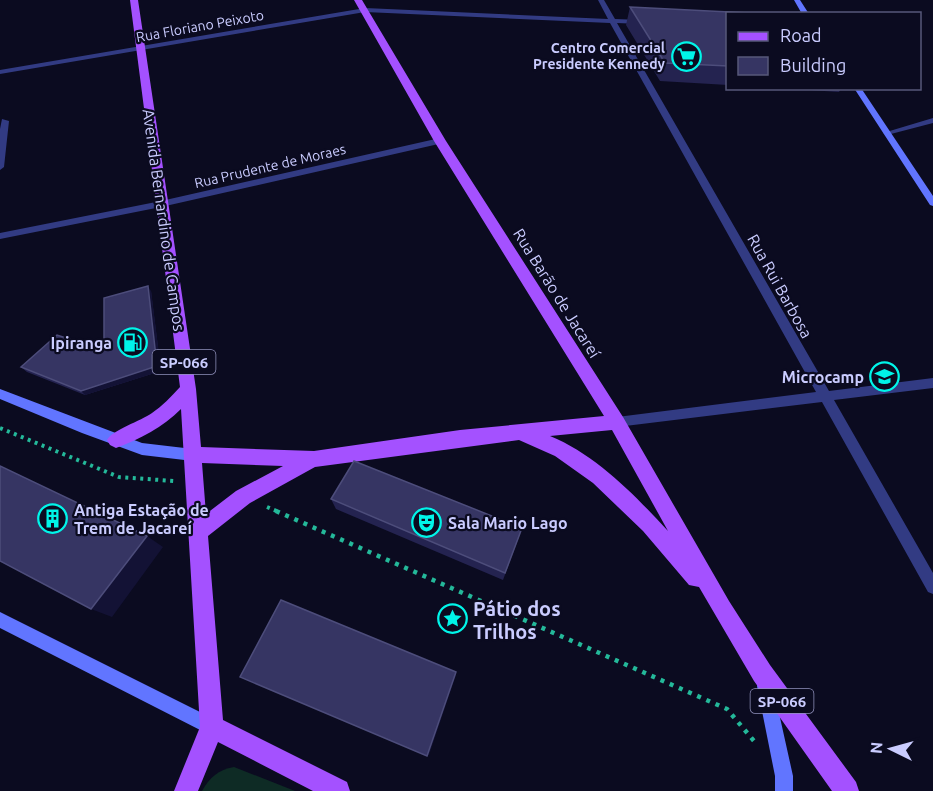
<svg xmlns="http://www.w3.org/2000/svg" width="933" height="791" viewBox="0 0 933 791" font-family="Ubuntu,sans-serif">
	<rect width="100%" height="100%" fill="#0b0b20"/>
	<path fill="#0e2b25" d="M234,767L295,791H202C210,777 218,770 234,767Z"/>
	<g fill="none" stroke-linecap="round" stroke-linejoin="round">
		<path stroke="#24b99a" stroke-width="4" stroke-dasharray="3 4.5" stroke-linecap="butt" d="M0,428L119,477L174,481
			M267,507L279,512"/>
		<path stroke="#24b99a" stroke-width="4.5" stroke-dasharray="4 6" stroke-linecap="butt" d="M276,511L727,709L754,741"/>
		<path fill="#323b83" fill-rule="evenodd" d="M598,0H604L615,19L641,20L644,22L641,24L617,23L829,391L933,378V388L834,400L933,573V594L928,592L822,402L617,427L613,426L611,422L613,418L617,417L816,392L610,23L365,12L0,74V70L365,8L608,19Z
			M933,118V123L887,135L883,133Z
			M2,119L9,121L4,167L0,170V129Z
			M440,138L443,139V143L161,207L0,239V233L161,201Z"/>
		<path fill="#6175ff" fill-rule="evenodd" d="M794,0H800L809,14H802Z
			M854,88H861L933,196V206L930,205Z
			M0,389L142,443L193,449L198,451L199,455L198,459L193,461L142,455L82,433L0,399Z
			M0,612L218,721L220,727L218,733L212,735L206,733L0,628Z
			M765,678L771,680L773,686L793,776V791H775V776L757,686L759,680Z"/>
		<path fill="#a451ff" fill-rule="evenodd" d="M130,0H138L196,389L201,447L314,451L460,430L604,416L434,141L354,0H362L446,141L623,417L729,601L770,665L856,782L859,791H832L754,681L699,587L689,585L643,531L593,483L555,456L519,440L315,467L250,503L208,536L223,720L347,782L350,791H313L218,742L198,791H174L200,727L181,409C163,427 140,439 116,448L110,445L107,440C112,430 141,421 152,413C162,406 171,397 180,387ZM612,430L668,531C634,494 596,455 550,436ZM202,463L283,466L236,491L206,514Z"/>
	</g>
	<path fill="#242350" d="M630,7L728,14V85L660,81L626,25Z
		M780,88H841L839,92Z
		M151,291L161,371L85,395L27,372L21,367L98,348L104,342Z
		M331,499L522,528L519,537L503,580L336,509Z"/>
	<path fill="#131235" d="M148,286L151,291L161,371L85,395L81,391Z
		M147,536L163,547L112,617L91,609Z
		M456,672V675L429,755L427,756Z"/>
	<path fill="#363563" stroke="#4d4d7b" stroke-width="1.5" d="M630,7L769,14H728V66L665,63Z
		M148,286L157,366L81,391L21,367L57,335L98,348L104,342V298Z
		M354,461L522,528L505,573L331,499Z
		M0,466L147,536L91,609L0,561Z
		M281,600L456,672L427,756L240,677Z"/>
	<defs>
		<symbol id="supermarket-ring" viewBox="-11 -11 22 22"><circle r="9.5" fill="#0b0b20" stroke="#00f5e9" stroke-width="1.5"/><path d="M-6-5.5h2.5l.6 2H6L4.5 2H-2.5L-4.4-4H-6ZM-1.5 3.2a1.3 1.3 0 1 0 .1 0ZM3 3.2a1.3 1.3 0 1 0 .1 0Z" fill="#00f5e9"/></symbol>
		<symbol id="fuel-ring" viewBox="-11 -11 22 22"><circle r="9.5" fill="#0b0b20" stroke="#00f5e9" stroke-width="1.5"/><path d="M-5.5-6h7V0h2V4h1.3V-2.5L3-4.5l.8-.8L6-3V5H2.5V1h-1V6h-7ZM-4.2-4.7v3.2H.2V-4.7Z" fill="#00f5e9"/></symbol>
		<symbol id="university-ring" viewBox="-11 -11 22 22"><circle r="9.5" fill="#0b0b20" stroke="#00f5e9" stroke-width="1.5"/><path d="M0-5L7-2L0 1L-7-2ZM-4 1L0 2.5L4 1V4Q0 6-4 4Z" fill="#00f5e9"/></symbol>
		<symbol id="building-ring" viewBox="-11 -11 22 22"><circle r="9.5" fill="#0b0b20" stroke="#00f5e9" stroke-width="1.5"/><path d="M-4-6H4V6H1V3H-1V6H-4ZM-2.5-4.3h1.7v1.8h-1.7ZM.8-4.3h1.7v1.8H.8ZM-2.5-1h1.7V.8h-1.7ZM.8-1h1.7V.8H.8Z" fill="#00f5e9"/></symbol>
		<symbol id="theatre-ring" viewBox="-11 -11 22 22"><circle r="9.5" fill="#0b0b20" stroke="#00f5e9" stroke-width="1.5"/><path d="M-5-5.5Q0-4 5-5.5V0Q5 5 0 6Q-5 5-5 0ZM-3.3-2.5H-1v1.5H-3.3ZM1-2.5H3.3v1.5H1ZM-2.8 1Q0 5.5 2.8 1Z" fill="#00f5e9"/></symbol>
		<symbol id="sight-ring" viewBox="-11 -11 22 22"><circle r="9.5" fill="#0b0b20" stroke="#00f5e9" stroke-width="1.5"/><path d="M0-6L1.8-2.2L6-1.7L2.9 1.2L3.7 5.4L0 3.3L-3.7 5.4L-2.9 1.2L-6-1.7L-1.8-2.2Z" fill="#00f5e9"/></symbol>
	</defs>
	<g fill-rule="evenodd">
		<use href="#supermarket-ring" x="670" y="40" width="33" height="33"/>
		<use href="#fuel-ring" x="116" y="326" width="33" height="33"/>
		<use href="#university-ring" x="868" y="360" width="33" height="33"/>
		<use href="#building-ring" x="36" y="502" width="33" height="33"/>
		<use href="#theatre-ring" x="410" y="506" width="33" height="33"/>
		<use href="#sight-ring" x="436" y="602" width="33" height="33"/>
	</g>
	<g text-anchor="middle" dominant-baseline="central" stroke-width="4.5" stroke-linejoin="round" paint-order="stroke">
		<g font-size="14" fill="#caccff" stroke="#0b0b20">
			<text transform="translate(200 26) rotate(-10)">Rua Floriano Peixoto</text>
			<text transform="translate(270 166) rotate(-13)">Rua Prudente de Moraes</text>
		</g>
		<g font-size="14" font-weight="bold" fill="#caccff" stroke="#0b0b20" text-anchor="end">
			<text x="665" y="48">Centro Comercial<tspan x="665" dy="16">Presidente Kennedy</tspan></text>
		</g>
		<g fill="#0b0b20" stroke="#9192bc" stroke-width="1.5">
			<rect x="152.5" y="350" width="63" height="24" rx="4.5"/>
			<rect x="750.5" y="689" width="63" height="24" rx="4.5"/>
		</g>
		<g font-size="15" font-weight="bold" fill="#caccff">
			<text x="184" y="362">SP-066</text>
			<text x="782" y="701">SP-066</text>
		</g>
		<g font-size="16" fill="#caccff" stroke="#0b0b20">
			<text transform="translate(164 220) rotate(82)">Avenida Bernardino de Campos</text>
			<text transform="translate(780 286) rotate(61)">Rua Rui Barbosa</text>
			<text transform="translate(557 293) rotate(58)">Rua Barão de Jacareí</text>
		</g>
		<g font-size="16" font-weight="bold" fill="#caccff" stroke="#0b0b20" text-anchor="end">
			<text x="112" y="343">Ipiranga</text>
			<text x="864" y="377">Microcamp</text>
			<text x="74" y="510" text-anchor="start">Antiga Estação de<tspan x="74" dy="18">Trem de Jacareí</tspan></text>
			<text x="448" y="523" text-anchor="start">Sala Mario Lago</text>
		</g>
		<g font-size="20" font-weight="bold" fill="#caccff" stroke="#0b0b20" text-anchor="start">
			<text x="473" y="608">Pátio dos<tspan x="473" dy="23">Trilhos</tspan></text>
		</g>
	</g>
	<rect x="726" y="12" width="195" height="78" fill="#0b0b20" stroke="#575879" stroke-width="1.5"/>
	<rect x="738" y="32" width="30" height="9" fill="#a451ff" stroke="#575879" stroke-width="1.5"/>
	<text x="780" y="42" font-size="18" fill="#caccff">Road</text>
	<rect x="738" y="57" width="30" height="18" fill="#363563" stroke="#575879" stroke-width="1.5"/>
	<text x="780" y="72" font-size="18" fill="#caccff">Building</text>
	<g transform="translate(891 749) rotate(275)" stroke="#0b0b20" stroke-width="4.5" paint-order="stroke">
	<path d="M0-4.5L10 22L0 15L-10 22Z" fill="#caccff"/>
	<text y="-9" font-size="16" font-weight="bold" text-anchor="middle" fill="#caccff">N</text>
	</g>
</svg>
